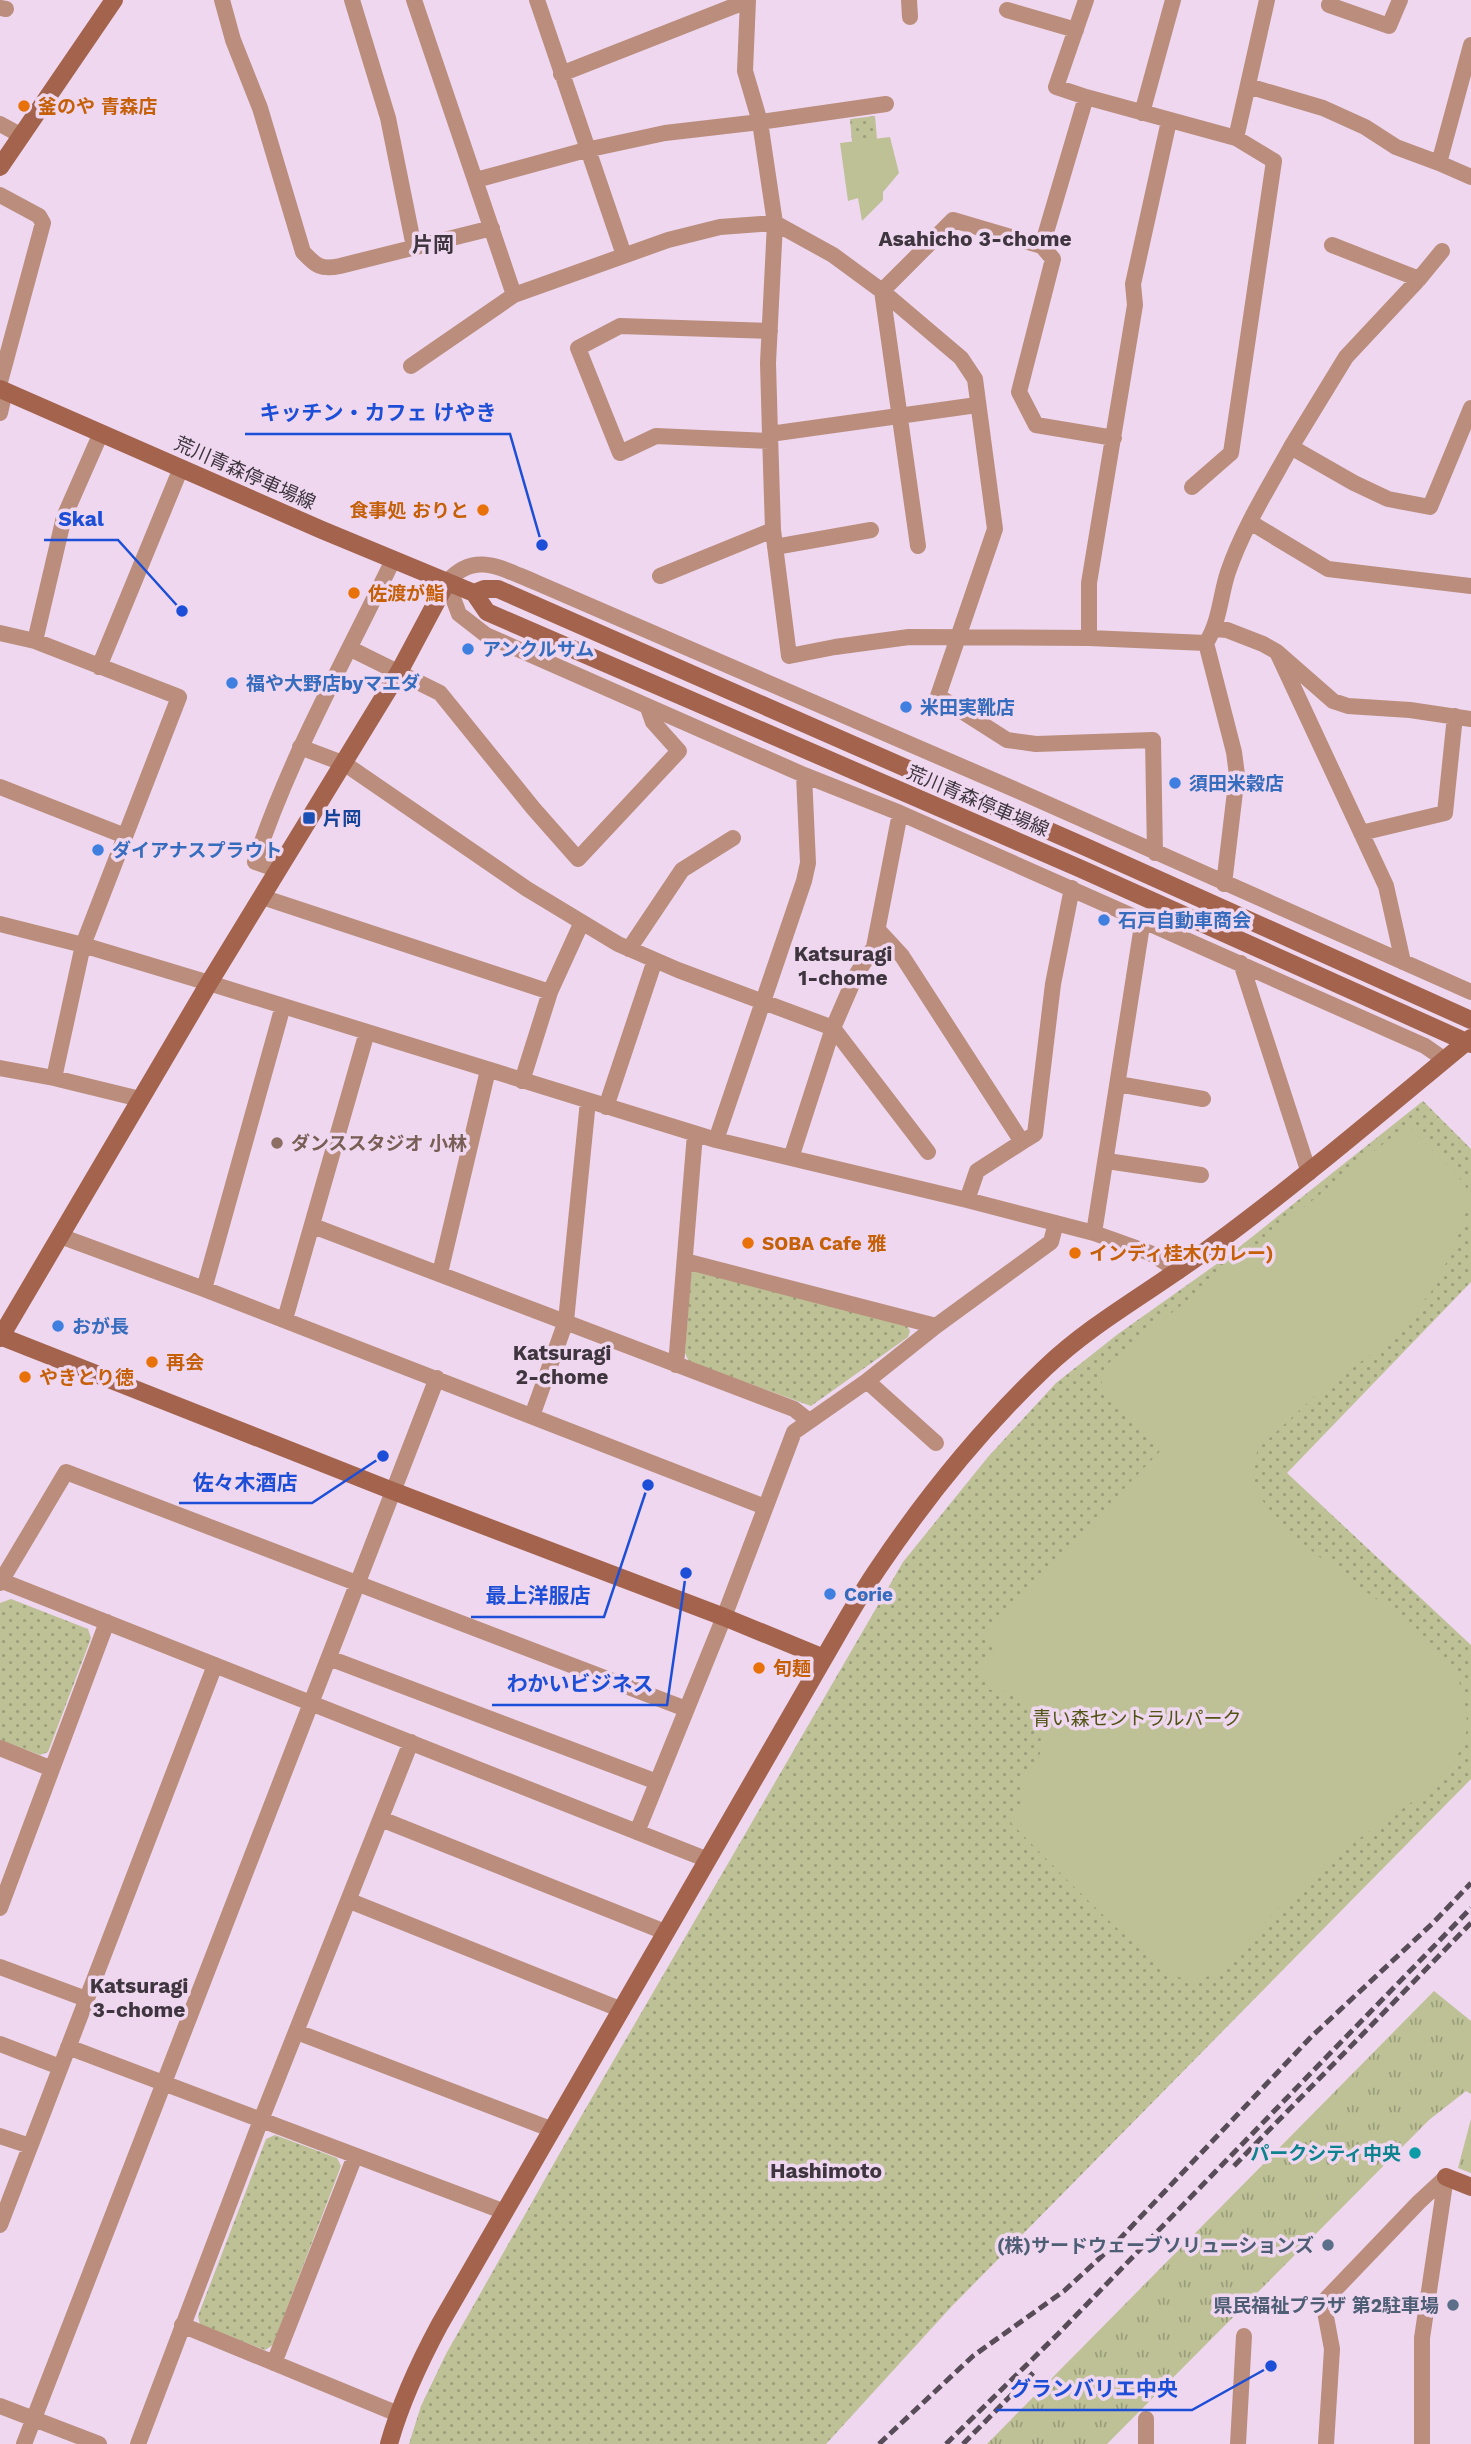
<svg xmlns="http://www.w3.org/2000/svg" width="1471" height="2444" viewBox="0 0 1471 2444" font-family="'Work Sans','Noto Sans JP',sans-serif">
	<defs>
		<pattern id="grass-tufts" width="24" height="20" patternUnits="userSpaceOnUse" patternTransform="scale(1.75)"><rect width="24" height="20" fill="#bdc195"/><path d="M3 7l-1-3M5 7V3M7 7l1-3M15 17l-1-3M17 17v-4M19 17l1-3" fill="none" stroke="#9b9e7b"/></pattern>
		<pattern id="park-dots" width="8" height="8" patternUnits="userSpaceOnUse" patternTransform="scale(1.75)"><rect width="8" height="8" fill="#bdc195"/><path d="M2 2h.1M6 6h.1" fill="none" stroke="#9b9e7b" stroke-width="1.8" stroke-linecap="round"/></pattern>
	</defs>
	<rect width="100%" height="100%" fill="#eed7ef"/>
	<path fill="url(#grass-tufts)" d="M1434,1991L1471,2021V2094L1466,2091L1429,2120L1107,2444H987Z
		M1471,2119V2173L1458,2168Z"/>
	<path fill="url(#park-dots)" d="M875,116L877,139L852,142L850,119Z
		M1423,1101L1471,1149V1282L1287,1473L1471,1645V1779L952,2306L826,2444H409L421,2406L446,2354L561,2151L903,1562L988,1457L1056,1383L1118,1334L1228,1256Z
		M697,1270L907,1326L910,1331L908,1337L811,1406L689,1362L685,1353L691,1273Z
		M11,1599L88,1629L91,1638L48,1752L40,1755L0,1740V1603Z
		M275,2135L337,2158L341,2166L273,2345L265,2350L200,2325L198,2316L266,2139Z"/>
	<path fill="#bdc195" d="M890,137L899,173L883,192V200L862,221L858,198L848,201L840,143Z
		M1407,1125L1458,1176L1466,1187L1469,1203L1454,1248L1431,1292L1407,1321L1382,1346L1315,1396L1258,1449C1255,1459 1252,1470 1253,1480C1255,1494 1267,1506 1275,1516C1327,1574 1402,1606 1452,1666C1460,1677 1468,1713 1467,1727C1465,1744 1456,1761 1444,1774C1420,1800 1389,1817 1360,1838C1328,1861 1298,1890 1269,1918C1249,1939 1221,1983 1188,1980C1158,1977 1039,1851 1011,1823C1027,1804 1018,1798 1025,1778C1028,1770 1036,1764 1039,1756C1042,1750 1041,1741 1040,1734C1037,1702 1020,1692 990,1690L979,1673L996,1652L982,1637L1163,1448L1101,1386L1105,1366Z"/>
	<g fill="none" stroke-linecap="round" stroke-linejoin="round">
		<path stroke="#ba8d7c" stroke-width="16" d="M222,0L233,40L260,108L303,252C316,266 321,270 340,266L492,228
			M352,0L388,118L414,247
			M414,0L514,295
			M537,0L624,255
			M748,0L745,71L760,122L886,104
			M909,0L910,17
			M1329,5L1389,26L1400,0
			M0,8L6,9
			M1007,10L1076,30
			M561,74L747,1
			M1248,86L1323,108L1365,127L1396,147L1439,163L1471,45
			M1086,97L1056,87L1086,0
			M1142,113L1173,0
			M0,124L22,136
			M1439,163L1471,177
			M476,180L586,150L665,133L760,122L775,223L768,363L770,434L773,530L789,656L835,647L909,637L1089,638L1206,643
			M0,195L39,216L43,223L0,382
			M1332,245L1419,279
			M1042,246L1053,259L1019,392L1036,425L1114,438
			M882,291L953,220L1042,246L1086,97L1236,138L1267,0
			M882,291L918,546
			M770,331L620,326L578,348L620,453L656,436L770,441
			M411,366L514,295L668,240L720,227L775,223L833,255L882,291L961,358L975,379L995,529L938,696L1007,740L1036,744L1153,740L1155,853
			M0,413L5,391
			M770,434L977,405
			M1291,447L1346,357L1419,279L1442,251
			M1192,487L1231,453L1274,161L1236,138
			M1250,522L1328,569L1471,586
			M775,547L871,530
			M660,576L773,530
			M1215,629L1227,630L1263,644L1277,652L1333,701L1348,706L1410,710L1471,719
			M0,633L35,641L179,697L83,945L54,1078
			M1089,638V583L1135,305L1133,284L1169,121
			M35,641L64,517L101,433
			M351,649L440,693L533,808L578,859L679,751L653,722L648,708
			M1277,652L1386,886L1403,962
			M99,667L181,468
			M300,747L345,764L527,889L618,944L678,970L833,1028L928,1152
			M0,787L125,836
			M1361,833L1445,813L1455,716
			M278,870L255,862C290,756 345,660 393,560
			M1224,884L1237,775L1234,752L1206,643C1220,621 1220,596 1228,572C1243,528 1269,487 1291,447L1354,483L1388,499L1430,507L1471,408
			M262,897L550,992
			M0,924L83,945L209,983L716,1140L967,1200L1094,1233L1150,1253L1179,1271
			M878,930L902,956L1022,1142L977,1171L967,1200
			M629,949L682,870L733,838
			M1241,963L1309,1173
			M283,1006L204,1289L765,1507
			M1445,1060L1425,1046L900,813L804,775L486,635L459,614L447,582C475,550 502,569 535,582L1023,793L1471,992
			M0,1068L54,1078L140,1099
			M522,1081L550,992L581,924
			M1118,1084L1203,1099
			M606,1107L655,960
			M716,1140L804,881L808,863L804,775
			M1022,1142L1035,1134L1053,984L1072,888
			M791,1158L833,1028L856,975L874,947L900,813
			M1107,1161L1201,1175
			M313,1226L794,1409L809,1421
			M1094,1233L1143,919
			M60,1236L204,1289
			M685,1261L936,1326
			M440,1273L488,1070
			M285,1319L367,1032
			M676,1365L695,1134
			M867,1381L936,1443
			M532,1416L566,1321L588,1101
			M2,1581L708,1860
			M0,1583L66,1472L686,1709
			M329,1658L657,1782
			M0,1748L52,1769
			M381,1819L665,1932
			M637,1832L724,1617L794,1432L867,1381L936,1326L1051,1242L1056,1223
			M350,1901L622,2010
			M0,1908L107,1622
			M0,1967L86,1999
			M297,2032L553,2130
			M0,2044L60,2067
			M68,2047L505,2212
			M0,2136L30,2146
			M0,2225L215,1665
			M182,2325L398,2414
			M274,2363L355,2156
			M0,2406L99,2444
			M24,2444L437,1378
			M138,2444L261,2120L411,1742
			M1146,2444V2419
			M1238,2444L1244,2336
			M1326,2444L1332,2349L1324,2306L1327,2298L1419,2202L1446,2177
			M1422,2444V2338L1446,2177"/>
		<path stroke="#a4634c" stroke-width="18" d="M0,167L114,0
			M0,389L322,530L474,593L487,612L1079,868L1471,1044
			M474,593L484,589H498L1088,848L1471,1020
			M0,1336L393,1491L724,1617L824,1658
			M0,1338L209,983L399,672L447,582
			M1446,2177L1471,2187
			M389,2444C401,2401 419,2363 440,2324L824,1658C842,1627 859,1596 879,1567C927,1496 983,1427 1045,1368C1094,1321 1157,1288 1211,1247C1301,1181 1385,1109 1471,1038"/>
		<path stroke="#574c57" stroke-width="5" stroke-dasharray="10 5" stroke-linecap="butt" d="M1234,2166L1471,1923
			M879,2444L973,2356L1064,2291L1114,2245L1311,2037L1433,1923L1471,1883
			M946,2444L1058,2334L1471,1908
			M963,2444L1034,2372"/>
	</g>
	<g fill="#e8710a" stroke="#eed7ef" stroke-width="2.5">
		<circle cx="24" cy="106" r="7"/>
		<circle cx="483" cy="510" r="7"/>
		<circle cx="354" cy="593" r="7"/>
		<circle cx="748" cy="1243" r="7"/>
		<circle cx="1075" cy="1253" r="7"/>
		<circle cx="152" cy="1362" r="7"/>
		<circle cx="25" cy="1377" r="7"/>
		<circle cx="759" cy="1668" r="7"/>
	</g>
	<g fill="#3f7fe0" stroke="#eed7ef" stroke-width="2.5">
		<circle cx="468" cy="649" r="7"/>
		<circle cx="232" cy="683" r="7"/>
		<circle cx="906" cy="707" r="7"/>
		<circle cx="1175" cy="783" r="7"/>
		<circle cx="98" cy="850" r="7"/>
		<circle cx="1104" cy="920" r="7"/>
		<circle cx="58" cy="1326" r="7"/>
		<circle cx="830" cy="1594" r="7"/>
	</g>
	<rect fill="#1a4fb4" stroke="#eed7ef" stroke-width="2.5" x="302" y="811" width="14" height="14" rx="3.5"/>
	<circle fill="#8d6e63" stroke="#eed7ef" stroke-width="2.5" cx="277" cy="1143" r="7"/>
	<circle fill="#0f9aa8" stroke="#eed7ef" stroke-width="2.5" cx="1415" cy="2153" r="7"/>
	<g fill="#5c6f8a" stroke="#eed7ef" stroke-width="2.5">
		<circle cx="1328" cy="2245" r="7"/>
		<circle cx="1453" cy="2305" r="7"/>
	</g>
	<g text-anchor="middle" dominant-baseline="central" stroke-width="7" stroke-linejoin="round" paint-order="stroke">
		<g font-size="19" font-weight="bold" fill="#c56008" stroke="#eed7ef" text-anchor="start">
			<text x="38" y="106">釜のや 青森店</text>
			<text x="469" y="510" text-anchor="end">食事処 おりと</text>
			<text x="368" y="593">佐渡が鮨</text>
			<text x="762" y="1243">SOBA Cafe 雅</text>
			<text x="1089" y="1253">インディ桂木(カレー)</text>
			<text x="166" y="1362">再会</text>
			<text x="39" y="1377">やきとり徳</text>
			<text x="773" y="1668">旬麺</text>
		</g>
		<g font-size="19" fill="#3e353e" stroke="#eed7ef">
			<text transform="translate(245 473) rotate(24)">荒川青森停車場線</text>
			<text transform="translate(978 801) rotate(23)">荒川青森停車場線</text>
		</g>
		<g font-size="19" font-weight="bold" fill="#366cbe" stroke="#eed7ef" text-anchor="start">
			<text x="482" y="649">アンクルサム</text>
			<text x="246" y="683">福や大野店byマエダ</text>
			<text x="920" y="707">米田実靴店</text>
			<text x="1189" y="783">須田米穀店</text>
			<text x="112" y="850">ダイアナスプラウト</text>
			<text x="1118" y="920">石戸自動車商会</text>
			<text x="72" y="1326">おが長</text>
			<text x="844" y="1594">Corie</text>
		</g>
		<g font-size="19" font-weight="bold" fill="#164399" stroke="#eed7ef" text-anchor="start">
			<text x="323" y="818">片岡</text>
		</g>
		<g font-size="19" font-weight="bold" fill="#785e54" stroke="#eed7ef" text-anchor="start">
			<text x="291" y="1143">ダンススタジオ 小林</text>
		</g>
		<g font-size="19" fill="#505313" stroke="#eed7ef">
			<text x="1137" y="1718">青い森セントラルパーク</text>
		</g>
		<g font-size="19" font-weight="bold" fill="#0d838f" stroke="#eed7ef" text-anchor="end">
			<text x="1401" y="2153">パークシティ中央</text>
		</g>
		<g font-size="19" font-weight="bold" fill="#4e5e75" stroke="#eed7ef" text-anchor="end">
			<text x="1314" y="2245">(株)サードウェーブソリューションズ</text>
			<text x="1439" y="2305">県民福祉プラザ 第2駐車場</text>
		</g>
		<g font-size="21" font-weight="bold" fill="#3e353e" stroke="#eed7ef">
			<text x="975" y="238">Asahicho 3-chome</text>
			<text x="433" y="244">片岡</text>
			<text x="843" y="953">Katsuragi<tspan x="843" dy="24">1-chome</tspan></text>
			<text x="562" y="1352">Katsuragi<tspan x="562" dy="24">2-chome</tspan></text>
			<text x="139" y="1985">Katsuragi<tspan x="139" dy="24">3-chome</tspan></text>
			<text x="826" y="2170">Hashimoto</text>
		</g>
	</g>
	<path fill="none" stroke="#1d4ed8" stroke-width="2.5" d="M542 545L510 434H245M182 611L118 540H44M383 1456L312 1503H179M648 1485L604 1617H471M686 1573L667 1705H492M1271 2366L1192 2410H996"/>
	<g fill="#1d4ed8" stroke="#eed7ef" stroke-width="2.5">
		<circle cx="542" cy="545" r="7"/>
		<circle cx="182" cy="611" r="7"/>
		<circle cx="383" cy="1456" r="7"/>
		<circle cx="648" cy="1485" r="7"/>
		<circle cx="686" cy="1573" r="7"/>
		<circle cx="1271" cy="2366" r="7"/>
	</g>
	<g font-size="21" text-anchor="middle" font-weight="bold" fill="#1d4ed8" stroke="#eed7ef" stroke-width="7" stroke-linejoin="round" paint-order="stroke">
		<text x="378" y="420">キッチン・カフェ けやき</text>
		<text x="81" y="526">Skal</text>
		<text x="245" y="1490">佐々木酒店</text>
		<text x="538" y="1603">最上洋服店</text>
		<text x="580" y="1691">わかいビジネス</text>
		<text x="1094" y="2396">グランバリエ中央</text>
	</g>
</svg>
